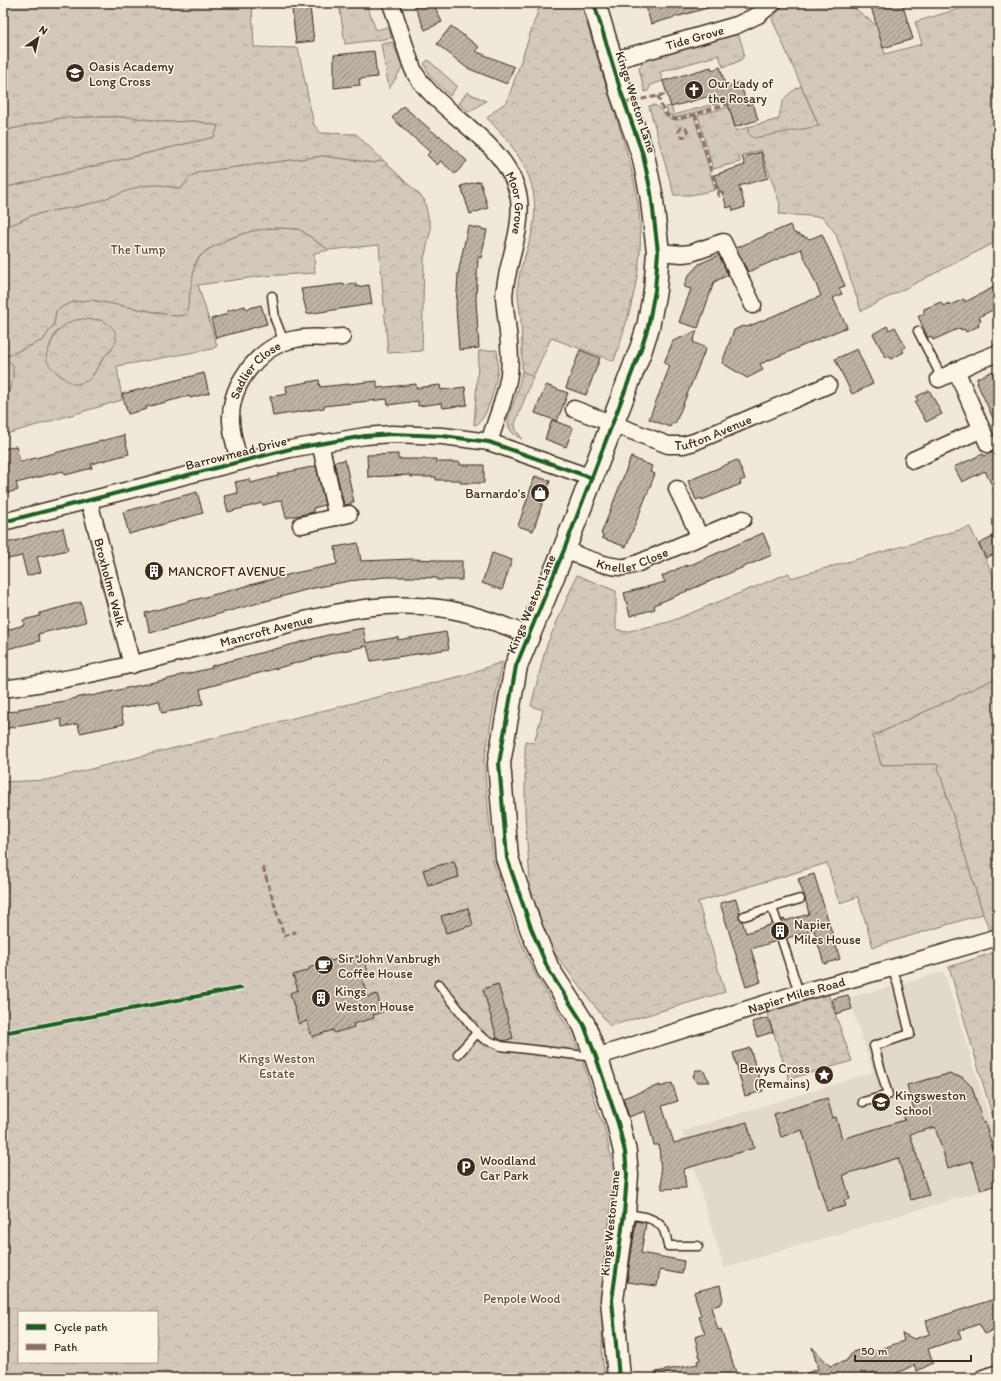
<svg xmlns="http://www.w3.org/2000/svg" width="1001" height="1381" viewBox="0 0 1001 1381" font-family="Itim,sans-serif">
	<defs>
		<pattern id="grass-tufts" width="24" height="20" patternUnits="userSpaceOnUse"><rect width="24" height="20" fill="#d2c9ba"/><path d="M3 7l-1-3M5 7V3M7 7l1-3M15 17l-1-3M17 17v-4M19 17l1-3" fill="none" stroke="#b5ad9f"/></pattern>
		<pattern id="forest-crowns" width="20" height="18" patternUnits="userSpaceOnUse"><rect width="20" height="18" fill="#d2c9ba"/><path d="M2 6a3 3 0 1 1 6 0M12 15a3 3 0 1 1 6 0" fill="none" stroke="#b5ad9f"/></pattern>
		<pattern id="wetland-marsh" width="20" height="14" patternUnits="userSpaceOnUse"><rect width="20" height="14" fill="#d2c9ba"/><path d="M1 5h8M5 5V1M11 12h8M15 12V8" fill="none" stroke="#b5ad9f"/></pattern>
		<pattern id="building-hatch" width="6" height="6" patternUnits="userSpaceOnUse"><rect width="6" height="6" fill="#beb3a4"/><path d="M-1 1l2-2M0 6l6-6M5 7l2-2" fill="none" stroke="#9c9285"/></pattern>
	</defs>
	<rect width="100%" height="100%" fill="#f0e9d9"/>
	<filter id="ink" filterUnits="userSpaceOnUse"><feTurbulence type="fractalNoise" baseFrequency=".025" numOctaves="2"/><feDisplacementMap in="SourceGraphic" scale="8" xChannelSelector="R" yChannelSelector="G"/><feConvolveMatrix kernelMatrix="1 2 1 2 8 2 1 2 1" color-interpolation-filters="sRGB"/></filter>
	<g filter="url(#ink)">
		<path fill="#e1d9c9" d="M944,971L998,1147V1186L724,1268L682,1131L873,1072L849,997L898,985Z"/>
		<path fill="url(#grass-tufts)" stroke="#867a6c" fill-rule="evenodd" d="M3,3H252L254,47L298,48L314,125L321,133L356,134L383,160L374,163L323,156L199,172L190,177L181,189L160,185L77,207L57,210L33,215L3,229V188L214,137L218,126L195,121L167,122L127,117H93L61,118L3,131Z
			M339,3H366L376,30L388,27L392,38L345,44Z
			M785,3H848L877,26L885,54L922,44L915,22L979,3H998V241L861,311L836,234L823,217L779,214L780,204L761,150L739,156L740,162L713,169L698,116V115L729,107L736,131L748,127V131L819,126L772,19Z
			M738,33C746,58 749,59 723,67L719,55L660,72L663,81L651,85L648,91L645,92L639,69L644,60Z
			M393,42L402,68L389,89L381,44Z
			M428,60L457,86L450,96L431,77L424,64Z
			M467,92L486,101L469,112L459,104Z
			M654,105C659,107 661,110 664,114C672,124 683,119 694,116L715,190L691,195H674L649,106Z
			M710,105L711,108L675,118L668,114L666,107L671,106L674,115Z
			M275,228L299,229L329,250L314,253L315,273L264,276L198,285L217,346L212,349L117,366L122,400L3,435V408L13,379L5,359L7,356L43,340L54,324L56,311C68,301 77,301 92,300L176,316L184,315L187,311C189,299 191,273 196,263C203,247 235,236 251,231C259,229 267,229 275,228ZM92,320H100L112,350L104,357L92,376L62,377C43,361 45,355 55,334L57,331Z
			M497,350C498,358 498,367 497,375C495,387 486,424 474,425L479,351Z
			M522,371L533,377L515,424L516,430L522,439C499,428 510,414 516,396C519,388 520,379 522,371Z
			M998,677V929L990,931L983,914L937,765H881L873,736Z"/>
		<path fill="url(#forest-crowns)" stroke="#867a6c" fill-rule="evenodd" d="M563,3H581C591,38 602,73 613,107C628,154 643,200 640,250C638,288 626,325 614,361L551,338L533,377L522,371C522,355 522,339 521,323C521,311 517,298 518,286C518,272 528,249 532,233C543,184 520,152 487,118L499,107L507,102L539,8Z
			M801,86L819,126L754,138C749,135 748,133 748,127L779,119C781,100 785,95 801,86Z
			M93,117H127L167,122L195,121L218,126L214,137L3,188V131L61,118Z
			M323,156L374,163L383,160L424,199L431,229L424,259L422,351L388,353L379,245L329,250L299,229L275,228L252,231L230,238L207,250L199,257L195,264L187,311L184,315L176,316L92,300C77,301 68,302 56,311L54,324L43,340L7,356L6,359L13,365V379L3,408V229L33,215L57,210L77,207L96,202L141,186L160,185L181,189L190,177L199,172Z
			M83,319C88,320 94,319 99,320C110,322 120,333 115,344C112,350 107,353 103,358C98,365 94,377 87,381C85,382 78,384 75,384C69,383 64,378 59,374C55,371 49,366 47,361C45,355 48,351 50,346C56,330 66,320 83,319Z
			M970,527L998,585V677L873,736L881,765L937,764L983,914L873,947L858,897L839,903L827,863L698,902L725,992L610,1026L546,942L538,928L531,894L525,815V741L534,743L543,710L531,706L546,647L577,575L616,591V629L625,632L669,622L789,573L791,578Z
			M502,662L484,762L493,861L517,933L536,976L571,1032L583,1062L600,1117L603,1122L615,1174L603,1267L602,1355L604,1371L606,1378H3V782L47,780L465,675ZM19,1312H157V1362H19Z
			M998,951V1135L949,967Z"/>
		<path fill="url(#wetland-marsh)" stroke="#867a6c" d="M828,994L852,1061L789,1079L767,1013Z"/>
		<path fill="url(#building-hatch)" stroke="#3b2a1e" d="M413,3H433L442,22L425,30Z
			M645,3H710L711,7L651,24Z
			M870,3H902L913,39L883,48Z
			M310,7L314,41L296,43L292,9Z
			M451,26L479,47L475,51L514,67L507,84L467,68L437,44Z
			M374,51L377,77L359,79L360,85L334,88V55Z
			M711,67L712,70L720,67L726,87L740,82L747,105L753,103L758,120L735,127L727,101L713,105L710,96L671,107L663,81Z
			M403,106L438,136L439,135L467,161L455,174L441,161L437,165L427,155L430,152L392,118Z
			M761,152L768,178L739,186L745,207L733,211L732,206L727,208L722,192H719L714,175L745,165L742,157Z
			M480,181L488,208L470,214L461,186Z
			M790,225L794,233L810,239L822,234L845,286L839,288L842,294L833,298L847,327L760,364L763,370L747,378L722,363L734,330L743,326L747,327L821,296L801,249L748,272L736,248Z
			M468,226L487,230L481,258L478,257L476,300L479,348L459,350L456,307L458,274Z
			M719,255L728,275L714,282L698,328L679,322L691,289L684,287L688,276L699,264Z
			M356,283V287L369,285L372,304L307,314L301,289L343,284V285Z
			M998,285V307L979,317L981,321L978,323L979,326L966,332L964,329L961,330L960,328L933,340L931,336L928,338L918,316L924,314V309L941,302L943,306L949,303L950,305L964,299L965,302Z
			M261,305L267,324L216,338L211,319L227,314V311L245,306L246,309Z
			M887,326L889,330L895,327L906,347L902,349L904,352L891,359L889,356L886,358L873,334Z
			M697,331L693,342L706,348L675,424L672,423L670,427L649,419L670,366L664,363L673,341Z
			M857,349L873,384L852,394L835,359Z
			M580,350L600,358L586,395L566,388Z
			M993,371L998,383V429L977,383L978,382L977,378Z
			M204,373L209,393L190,398L189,396L146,407L147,409L128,414L122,394Z
			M319,380L320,387L377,381V388L416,384V388L440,385L441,390L465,387L467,405L443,408L442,403L418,406V401L388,405L387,399L324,406V408L273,416L270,397L287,394L286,386Z
			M546,385L568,393L557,421L535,413Z
			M929,390L942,414L926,422L915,402L918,400L916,397Z
			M552,420L573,428L566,447L545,439Z
			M124,435L129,454L91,464L92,468L65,475L63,471L16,483L18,490L3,494V449L16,446L20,462Z
			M998,450V498L985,471L962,482L954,467L983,454L984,456Z
			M398,454V459H436V462H460V465H484V483H460V480H436V477H411V475L368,477L367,455Z
			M631,457L652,466L650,472L655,474L626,547L602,538L603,535L601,534Z
			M345,460L354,502H351V504L344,505L334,462Z
			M737,460L745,479L740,481L741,484L702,500L701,498L696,500L688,481Z
			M316,466L325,505L313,508L314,512L286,518L282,500L263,505L262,503L228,512L224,496L238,493L235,482L250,479L251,483L278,476V474Z
			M535,476L550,481L533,531L518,526Z
			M197,492L203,513L129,534L123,512Z
			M63,528L68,550L37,557L41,572L27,576L22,556L3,560V544Z
			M763,533L772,555L654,605L655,609L630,616L624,593L665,582L662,576L686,565V567Z
			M998,534V552L986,558L979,544Z
			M358,543L361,561L412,559L437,560V561H462V580H437V578L413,577H385L349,581L309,589L150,633L145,613L295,573L337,564L335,547Z
			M492,553L512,560L502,590L482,583Z
			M81,602L86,622L38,634L40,641L3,650V631L24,625L23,620L40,616V613Z
			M363,628L366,643L398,637V640L446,632L449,649L371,661L367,646L337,652L200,689L203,704L188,707L189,708L162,713L159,701L120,709L124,724L80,733L78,724L62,727L61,719L3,729V712L18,711V709L71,700V699L90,695L91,696L177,677V676L212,668L211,666L241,658L328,635Z
			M454,861L459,877L432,885V883L428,885L423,870Z
			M814,874L840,959L824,964L814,930L787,938L785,936L781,935L778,937L777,941L751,949L761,982L746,987L720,903L736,899L740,913L739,917L742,921L746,933L770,925V924L772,923L774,926L778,927L781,925L782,920L785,919V921L809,914L805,898L798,879Z
			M468,908L473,925L446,933L441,916Z
			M363,955L368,972L360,974L368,997L377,994L382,1012L373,1015L374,1018L353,1024L354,1027L334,1033L333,1030L312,1037L307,1021L299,1024L290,993L298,990L293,975L309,970V968L314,966L319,959L324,957L332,961L338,959L339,961Z
			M498,984L513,1038L503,1041L497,1038L483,989Z
			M848,995L852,1009L836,1014L832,999Z
			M768,1018L773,1032L757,1037L752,1022Z
			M750,1048L763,1091L745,1096L733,1053Z
			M696,1070H703L710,1082H696L693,1076Z
			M948,1074L962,1077L972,1087L983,1123L985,1122L998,1167V1184L981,1190L972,1161L948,1168L935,1127L910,1134L929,1195L911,1200L898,1158L843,1175L850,1199L844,1200L846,1206L827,1211L802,1130L781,1137L774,1114L827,1098L833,1118L836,1117L842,1139L905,1120L903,1114L914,1110L907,1085Z
			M672,1083L678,1101L662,1106L674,1143L747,1122L754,1148L684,1169L686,1188L662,1189L659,1145H654L645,1111L629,1117L623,1098L660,1085V1087Z
			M636,1221L646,1223L641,1253L684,1261L682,1274L660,1270L657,1286L627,1282Z
			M720,1285L723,1300L719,1305L711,1307L718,1330L721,1329L738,1378H656V1372L698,1364L697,1361L700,1360L695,1337L705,1334L699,1317L701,1316L694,1292Z
			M998,1298V1327L985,1334L979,1324L959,1331L961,1338L928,1349L933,1363L917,1371L914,1365L887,1378H877L874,1372L856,1378H801V1375L818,1369L812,1347L830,1366L846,1361L853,1352L862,1349L868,1353L904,1341L902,1333L914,1339L930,1334L926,1321Z"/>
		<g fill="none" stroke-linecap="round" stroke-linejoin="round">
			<defs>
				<path id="lane" d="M272,296L275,319L284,342
					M918,331L942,378
					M772,908L777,922
					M744,916L800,899
					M782,940L799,993
					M439,984L477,1033L484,1039L501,1046L594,1057
					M458,1054L477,1033
					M863,1102L888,1095L874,1046L910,1034L898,985L892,968
					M624,1214C638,1216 656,1216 664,1230C666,1235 667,1241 668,1246H698"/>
				<g id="street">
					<path id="s1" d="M391,3C396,18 401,34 406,49C409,57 411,67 416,75C443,117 511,144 519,199C523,233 506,263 504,297C506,322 512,349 509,374C506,397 496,420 489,442"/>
					<path id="s2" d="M612,61L737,25L758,15L773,3"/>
					<path d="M658,252L682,254L691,253L723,242L753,305"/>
					<path d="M956,370L988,444"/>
					<path d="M939,379L975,362L998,353"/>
					<path id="s3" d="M574,409L668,445H683L694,442L828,385"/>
					<path d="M320,443L337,517"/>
					<path d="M913,460L982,429"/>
					<path id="s4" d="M239,462C236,447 230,431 231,416C232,381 261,345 296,339C310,336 327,339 342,337"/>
					<path d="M677,489L700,537"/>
					<path id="s5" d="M89,501L132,665"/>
					<path d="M3,522L290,449L365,436L392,434L443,436L489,442L592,478"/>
					<path d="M301,525L349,514"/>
					<path id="s6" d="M564,550C581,556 602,566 620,567C625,568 630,566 636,564L743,519"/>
					<path id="s7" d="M3,689C83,679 161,657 240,637C305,620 370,598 439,608C470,612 500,624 529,635"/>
					<path id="s8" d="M596,1057L799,993L892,968L998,937"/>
					<path d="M983,1378L998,1373"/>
				</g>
				<path id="secondary" d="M594,3L621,92L643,155L651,193L658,252L655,290L648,327L641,349L564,550L516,666L499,763L507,858L531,928L548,969L584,1025L596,1057L618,1123L625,1152L627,1175L624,1214L612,1300L619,1378"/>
			</defs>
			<use href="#lane" stroke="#3b2a1e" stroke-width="11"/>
			<use href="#street" stroke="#3b2a1e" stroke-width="19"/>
			<use href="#secondary" stroke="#3b2a1e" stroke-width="25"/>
			<use href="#lane" stroke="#fcf5e5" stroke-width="8"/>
			<use href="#street" stroke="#fcf5e5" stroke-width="16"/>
			<use href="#secondary" stroke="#fcf5e5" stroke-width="22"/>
			<path stroke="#8d6e63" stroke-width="3" stroke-dasharray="6 3" stroke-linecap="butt" d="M658,96C662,107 664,119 679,119L728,104
				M624,103L667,94
				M695,114L719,197
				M678.5 132a4.5 4.5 0 1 1 9 0a4.5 4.5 0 1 1-9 0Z
				M263,867L284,936L296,932"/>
			<defs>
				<path id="cycleway" d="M594,3L621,92L643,155L651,193L658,252L655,290L648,327L641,349L564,550L516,666L499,763L507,858L531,928L548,969L584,1025L596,1057L618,1123L625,1152L627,1175L624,1214L612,1300L619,1378
					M3,522L290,449L365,436L392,434L443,436L489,442L592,478
					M3,1033L241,988"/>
			</defs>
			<use href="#cycleway" stroke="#fcf5e5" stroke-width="6"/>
			<use href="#cycleway" stroke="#1b5e20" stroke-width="4"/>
		</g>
	</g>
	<defs>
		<symbol id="school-disc" viewBox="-11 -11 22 22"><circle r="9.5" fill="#3b2a1e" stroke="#fcf5e5"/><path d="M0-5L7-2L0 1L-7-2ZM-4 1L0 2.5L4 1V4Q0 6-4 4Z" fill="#fff"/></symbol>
		<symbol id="church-disc" viewBox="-11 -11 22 22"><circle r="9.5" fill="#3b2a1e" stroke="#fcf5e5"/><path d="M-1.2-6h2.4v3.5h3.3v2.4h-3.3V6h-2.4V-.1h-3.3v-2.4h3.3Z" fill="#fff"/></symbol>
		<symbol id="shop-disc" viewBox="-11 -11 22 22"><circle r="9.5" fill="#3b2a1e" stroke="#fcf5e5"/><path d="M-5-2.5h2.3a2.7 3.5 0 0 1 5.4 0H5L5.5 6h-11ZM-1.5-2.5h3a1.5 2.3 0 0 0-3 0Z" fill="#fff"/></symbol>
		<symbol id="building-disc" viewBox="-11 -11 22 22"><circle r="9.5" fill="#3b2a1e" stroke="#fcf5e5"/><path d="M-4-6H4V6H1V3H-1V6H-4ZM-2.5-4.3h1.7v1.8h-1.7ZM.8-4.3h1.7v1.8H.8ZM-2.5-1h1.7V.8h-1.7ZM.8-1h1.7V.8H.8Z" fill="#fff"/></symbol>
		<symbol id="cafe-disc" viewBox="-11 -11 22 22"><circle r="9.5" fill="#3b2a1e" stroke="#fcf5e5"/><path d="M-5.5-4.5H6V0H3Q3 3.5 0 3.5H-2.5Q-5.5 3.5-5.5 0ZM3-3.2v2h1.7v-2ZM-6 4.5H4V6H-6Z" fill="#fff"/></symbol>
		<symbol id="sight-disc" viewBox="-11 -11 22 22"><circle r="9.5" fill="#3b2a1e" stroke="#fcf5e5"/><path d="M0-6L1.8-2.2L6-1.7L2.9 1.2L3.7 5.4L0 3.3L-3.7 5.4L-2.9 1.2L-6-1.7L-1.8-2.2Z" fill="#fff"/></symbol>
		<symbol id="parking-disc" viewBox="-11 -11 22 22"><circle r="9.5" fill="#3b2a1e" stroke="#fcf5e5"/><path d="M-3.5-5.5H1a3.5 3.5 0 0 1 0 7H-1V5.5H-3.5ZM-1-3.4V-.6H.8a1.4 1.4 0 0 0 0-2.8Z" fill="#fff"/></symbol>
	</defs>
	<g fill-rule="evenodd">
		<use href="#school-disc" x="64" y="62" width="22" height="22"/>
		<use href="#church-disc" x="683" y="79" width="22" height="22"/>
		<use href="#shop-disc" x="529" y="482" width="22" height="22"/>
		<use href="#building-disc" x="143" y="560" width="22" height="22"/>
		<use href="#building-disc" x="769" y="920" width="22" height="22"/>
		<use href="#cafe-disc" x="313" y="954" width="22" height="22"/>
		<use href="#building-disc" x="310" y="987" width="22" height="22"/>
		<use href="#sight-disc" x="813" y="1064" width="22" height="22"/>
		<use href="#school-disc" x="870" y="1091" width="22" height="22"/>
		<use href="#parking-disc" x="455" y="1156" width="22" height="22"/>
	</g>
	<g text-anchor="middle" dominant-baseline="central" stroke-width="3" stroke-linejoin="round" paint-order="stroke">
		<g font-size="13" fill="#3b2a1e" stroke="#fcf5e5">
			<text stroke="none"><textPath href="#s2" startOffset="86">Tide Grove</textPath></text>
			<text transform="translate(636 102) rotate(72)">Kings Weston Lane</text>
			<text stroke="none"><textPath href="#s1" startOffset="244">Moor Grove</textPath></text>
			<text stroke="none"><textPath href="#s4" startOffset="101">Sadlier Close</textPath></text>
			<text stroke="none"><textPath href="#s3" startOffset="148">Tufton Avenue</textPath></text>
			<text transform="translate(236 453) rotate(-14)">Barrowmead Drive</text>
			<text stroke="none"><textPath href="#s6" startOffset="72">Kneller Close</textPath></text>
			<text stroke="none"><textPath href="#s5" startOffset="84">Broxholme Walk</textPath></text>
			<text transform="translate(531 604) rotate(-67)">Kings Weston Lane</text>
			<text stroke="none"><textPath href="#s7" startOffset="270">Mancroft Avenue</textPath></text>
			<text stroke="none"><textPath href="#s8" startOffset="210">Napier Miles Road</textPath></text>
			<text transform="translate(610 1223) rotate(-84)">Kings Weston Lane</text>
		</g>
		<g font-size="13" fill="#3b2a1e" stroke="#fcf5e5" text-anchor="start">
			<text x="89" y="66">Oasis Academy<tspan x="89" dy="15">Long Cross</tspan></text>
			<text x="708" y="83">Our Lady of<tspan x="708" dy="15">the Rosary</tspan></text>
			<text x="526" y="493" text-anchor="end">Barnardo's</text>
			<text x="168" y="571">MANCROFT AVENUE</text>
			<text x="794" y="924">Napier<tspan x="794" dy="15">Miles House</tspan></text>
			<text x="338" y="958">Sir John Vanbrugh<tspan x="338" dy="15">Coffee House</tspan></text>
			<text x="335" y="991">Kings<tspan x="335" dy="15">Weston House</tspan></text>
			<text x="810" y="1068" text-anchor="end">Bewys Cross<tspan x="810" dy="15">(Remains)</tspan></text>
			<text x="895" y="1095">Kingsweston<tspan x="895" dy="15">School</tspan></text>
			<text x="480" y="1160">Woodland<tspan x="480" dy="15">Car Park</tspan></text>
		</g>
		<g font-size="13" fill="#615245" stroke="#fcf5e5">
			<text x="138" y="249">The Tump</text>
			<text x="277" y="1058">Kings Weston<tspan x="277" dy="15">Estate</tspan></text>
			<text x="522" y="1298">Penpole Wood</text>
		</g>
	</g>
	<rect width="1001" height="1381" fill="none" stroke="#fcf5e5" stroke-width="16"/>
	<rect x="8" y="8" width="985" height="1365" fill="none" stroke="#3b2a1e" stroke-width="1.5" filter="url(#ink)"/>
	<rect x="18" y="1311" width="140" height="52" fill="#fcf5e5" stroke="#afa495"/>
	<rect x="26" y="1324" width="20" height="6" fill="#1b5e20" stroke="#afa495"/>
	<text x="54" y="1331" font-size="12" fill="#3b2a1e">Cycle path</text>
	<rect x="26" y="1344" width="20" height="6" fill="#8d6e63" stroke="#afa495"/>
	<text x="54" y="1351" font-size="12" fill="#3b2a1e">Path</text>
	<g transform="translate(38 38) rotate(34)" stroke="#fcf5e5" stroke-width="3" paint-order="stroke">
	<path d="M0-3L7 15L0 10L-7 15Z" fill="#3b2a1e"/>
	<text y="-6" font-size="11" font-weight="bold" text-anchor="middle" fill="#3b2a1e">N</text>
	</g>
	<path d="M855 1355v6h116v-6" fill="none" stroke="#3b2a1e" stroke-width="2"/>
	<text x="861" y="1355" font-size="12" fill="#3b2a1e" stroke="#fcf5e5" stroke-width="3" paint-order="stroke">50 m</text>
</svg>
